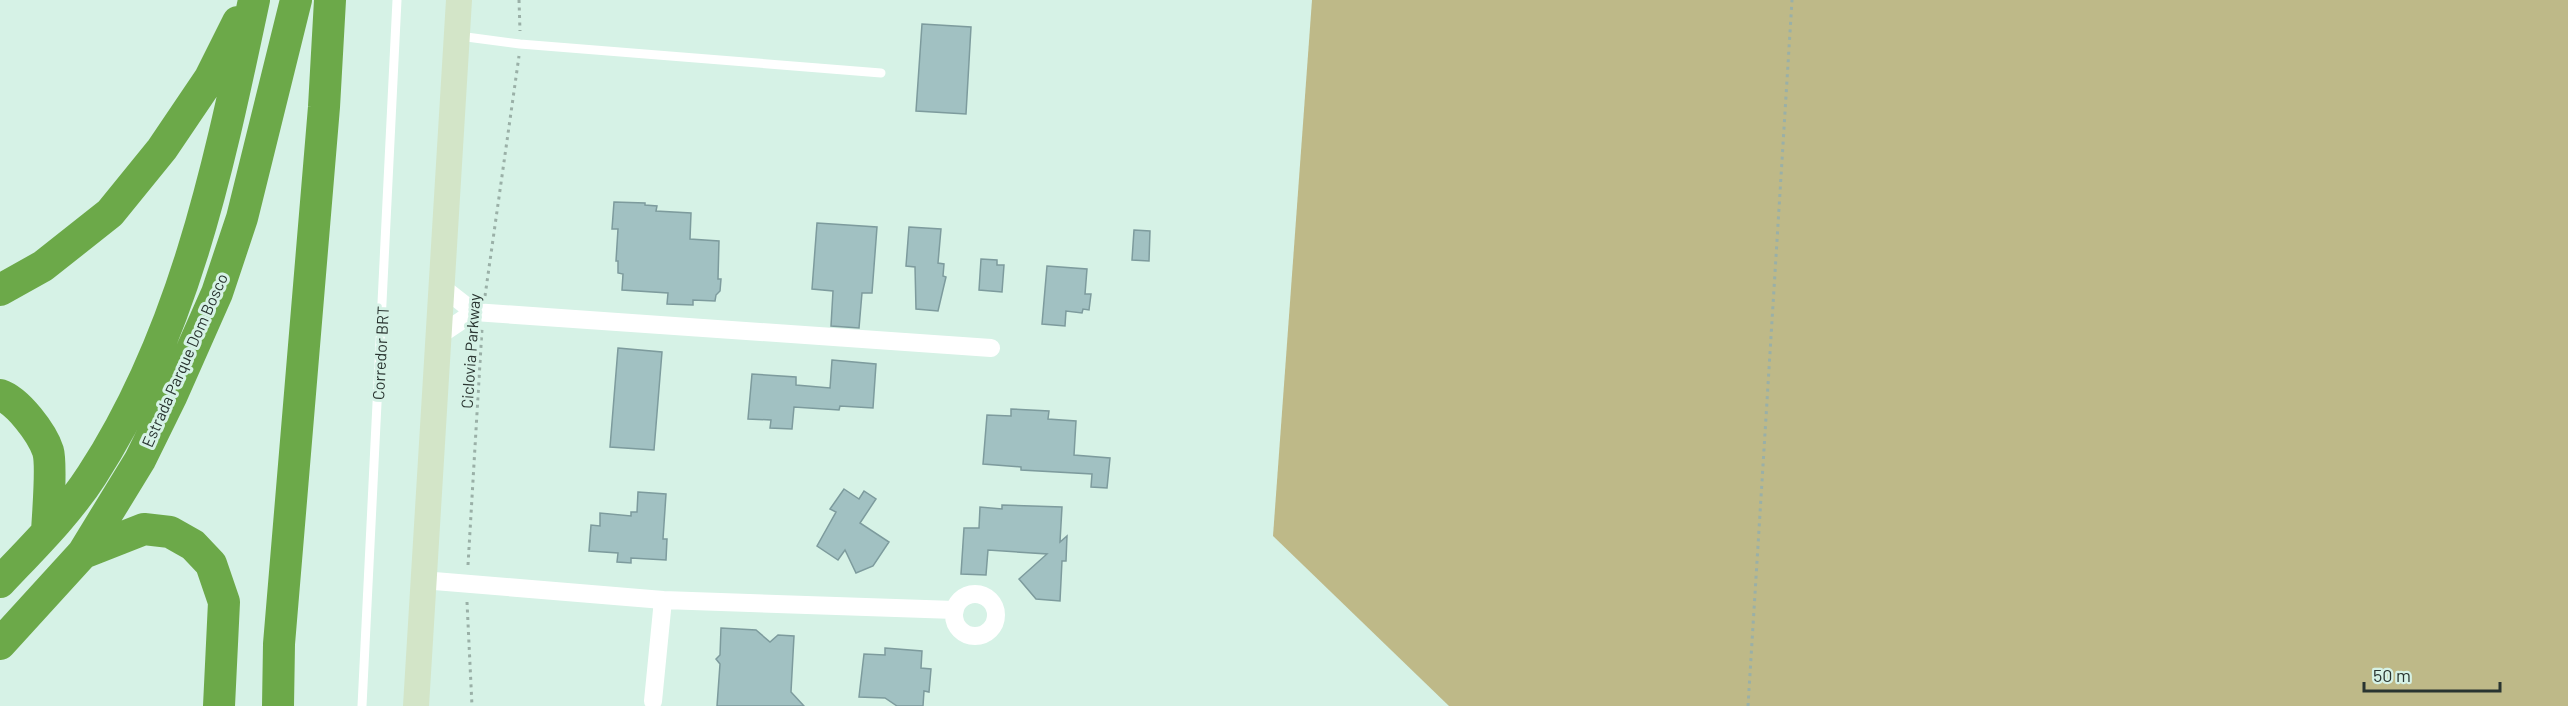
<svg xmlns="http://www.w3.org/2000/svg" width="2568" height="706" viewBox="0 0 2568 706" font-family="Barlow,sans-serif">
	<rect width="100%" height="100%" fill="#d6f2e6"/>
	<path fill="#beb988" d="M1312,0H2568V706H1449L1273,536Z"/>
	<path fill="#a1c1c2" stroke="#7d9b9d" stroke-width="1.5" d="M922,24L971,27L966,114L916,111Z
		M614,202L645,203V205L657,206L656,211L691,213L690,239L719,241L718,279H721L720,291L716,295L715,301L693,300V305L667,304L668,293L622,290L623,274L618,273V261H616L618,229H612Z
		M817,223L877,227L872,293H862L859,328L831,326L833,291L812,289Z
		M909,227L941,229L938,263L944,264L943,276L946,277L938,311L916,309L915,267L906,266Z
		M1134,230L1150,231L1149,261L1132,260Z
		M981,259L997,260V265H1004L1002,292L979,290Z
		M1047,266L1087,269L1085,294H1091L1089,310L1083,309L1082,313L1066,311L1065,326L1042,324Z
		M618,348L662,352L654,450L610,447Z
		M832,360L876,364L873,408L840,406L839,410L794,407L792,429L770,428L771,420L748,419L752,374L796,377V385L830,388Z
		M1011,409L1049,411L1048,419L1076,421L1074,455L1110,458L1107,488L1091,487L1092,474L1021,470V467L983,464L987,415L1011,416Z
		M844,489L859,499L864,491L876,499L860,523L889,542L873,566L856,573L845,550L838,560L817,546L836,512L830,509Z
		M638,492L666,494L663,539H667L666,560L631,558V563L617,562L618,553L589,551L591,525L600,526V513L631,516V512H637Z
		M1002,505L1062,507L1060,542L1067,536L1066,561H1062L1060,601L1036,599L1019,579L1047,554L988,550L986,575L961,574L964,528H979L980,507L1002,509Z
		M721,628L756,630L770,642L778,635L794,636L791,692L804,706H717L720,664L716,659L720,655Z
		M885,648L922,651L921,668L931,669L929,692L924,691L923,706H897L885,698L859,697L864,654L885,655Z"/>
	<g fill="none" stroke-linecap="round" stroke-linejoin="round">
		<path stroke="#9ab0a7" stroke-width="3" stroke-dasharray="3 4.5" stroke-linecap="butt" d="M519,0L520,31
			M485,296L519,56
			M468,565L482,329
			M467,602L472,706
			M1748,706L1792,0"/>
		<path stroke="#fff" stroke-width="9" d="M459,36L520,44L881,73
			M362,706L397,0"/>
		<path stroke="#fff" stroke-width="18" d="M442,287L474,312L991,348
			M440,335L474,312
			M422,580L663,600L955,610
			M954 615a21 21 0 1 1 42 0a21 21 0 1 1-42 0Z
			M653,701L663,600"/>
		<path stroke="#d3e5c8" stroke-width="26" d="M416,706L459,0"/>
		<path stroke="#6ca949" stroke-width="32" d="M0,290L43,266L110,213L162,149L210,78L238,22
			M0,395C18,401 42,433 48,451C52,464 48,515 47,531
			M83,553L144,529L170,532L193,545L211,564L224,602L219,706
			M0,582C32,548 67,514 92,475C185,332 219,164 254,0
			M0,644L83,553L140,460L171,397L217,293L242,218L296,0
			M278,706L279,644L324,107L330,0"/>
	</g>
	<g text-anchor="middle" dominant-baseline="central" stroke-width="6" stroke-linejoin="round" paint-order="stroke">
		<g font-size="16" fill="#293430" stroke="#d6f2e6">
			<text transform="translate(470 351) rotate(-86)">Ciclovia Parkway</text>
			<text transform="translate(380 353) rotate(-87)">Corredor BRT</text>
			<text transform="translate(184 360) rotate(-66)">Estrada Parque Dom Bosco</text>
		</g>
	</g>
	<path d="M2364 682v9h136v-9" fill="none" stroke="#293430" stroke-width="3"/>
	<text x="2373" y="682" font-size="18" fill="#293430" stroke="#d6f2e6" stroke-width="4.5" paint-order="stroke">50 m</text>
</svg>
